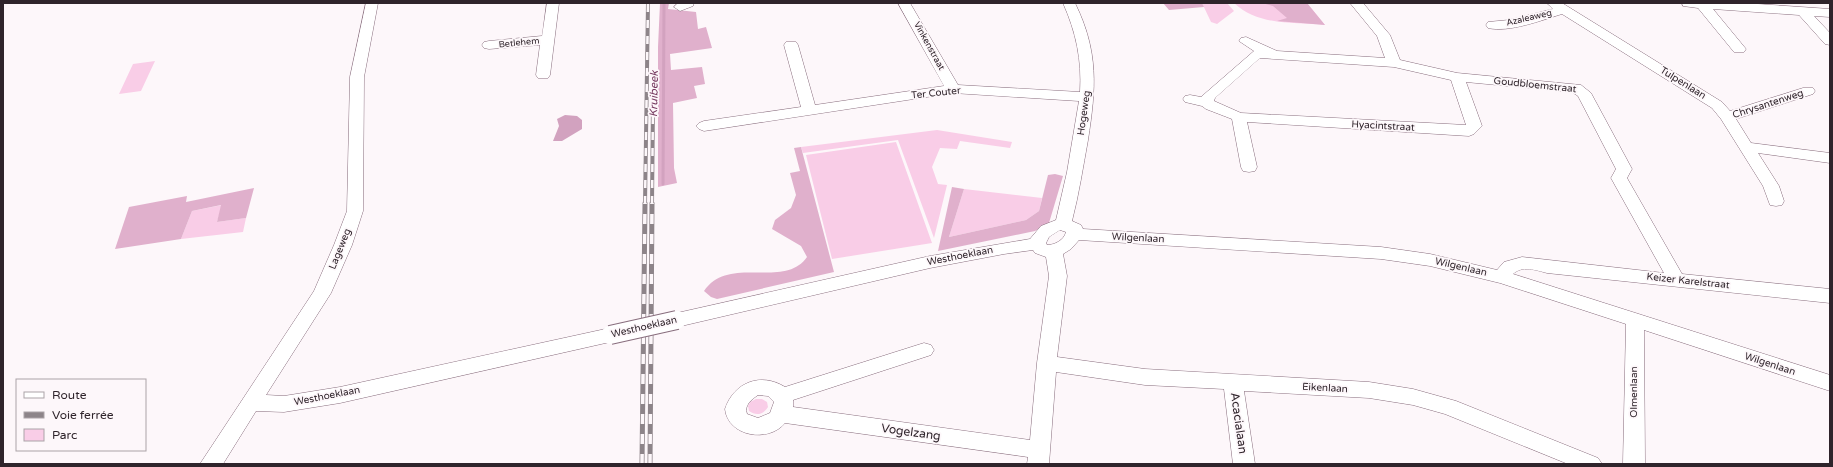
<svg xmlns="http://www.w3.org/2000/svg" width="1833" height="467" viewBox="0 0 1833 467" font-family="'Varela Round',sans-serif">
	<rect width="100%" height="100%" fill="#fdf7fa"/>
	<path fill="#f9cde7" d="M1202,3H1227L1234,11L1217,24L1211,22Z
		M1234,3H1307L1325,25C1294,22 1258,26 1234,3Z
		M155,61L141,91L119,94L133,64Z
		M937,130L1012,142L1010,148L960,141L957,149L940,148L932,167L938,184L947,185L934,238L898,140L803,153L801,147Z
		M896,142L932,243L832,259L806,155Z
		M964,189L1042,198L1039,211L1026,220L949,237Z
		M222,205L217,222L246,218L243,232L181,239L192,211Z
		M756,399H762L767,402L768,407C763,415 756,416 749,411L748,406L750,402Z"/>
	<path fill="#e0b0cc" d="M660,3H669L668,9L696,12L698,29L706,27L712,48L670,54L671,70L702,67L705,84L694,86L697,98L673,103L674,168L677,183L658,187V47Z
		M1163,3H1202L1204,7L1169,10Z
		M1262,3H1307L1325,25L1277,21L1287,18L1273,6Z
		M801,147L834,272L717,299L711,297L704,291C729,254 784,290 807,257L801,246L772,229L775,220L791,208L796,195L790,173L800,171L794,148Z
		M1055,174L1063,176L1049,223L1035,231L938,251L952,187L964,189L949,237L1026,220L1039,211L1048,175Z
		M254,188L246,218L217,222L221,205L192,211L181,239L115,249L129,207L187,196L186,202Z"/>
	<path fill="#d2a2bf" d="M565,115L577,116L582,120V129L562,141H553L559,126L557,119Z"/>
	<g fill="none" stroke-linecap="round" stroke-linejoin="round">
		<path stroke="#d2a2bf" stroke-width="3" d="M663,184L664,4"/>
		<defs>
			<path id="minor" d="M366,3H378L364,77L363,211L352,245L331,293L266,395L284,396L340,387L610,328L617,330L619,335L617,340L610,342L340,403L284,412L256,411L223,464H200L314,291L334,245L347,211L350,77Z
				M547,3H559L550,75L548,78H538L536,75L540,45L489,49L484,48L482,45L484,42L489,41L542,36Z
				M678,3H694L693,6L680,11L674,7Z
				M898,3H910L958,85L1080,92C1082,60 1076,32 1063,3H1075C1099,52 1096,88 1088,140C1083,167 1079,194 1072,221L1081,225L1083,229L1381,247L1430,254L1497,270L1504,262L1522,257L1664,273L1611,178L1616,169L1578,96L1572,92L1466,82L1482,126L1474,134L1469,136L1247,122L1257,167L1255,171L1249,172L1243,171L1241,167L1232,119L1206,109L1202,106L1185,102L1183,99L1185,96L1190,95L1201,97L1254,51L1239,41L1241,38L1246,37L1277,51L1385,58L1377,36L1350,3H1363L1390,35L1400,60L1457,73L1581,85L1591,93L1632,169L1627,178L1682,274L1830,289V303L1547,273C1536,270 1522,265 1513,274L1830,375V391L1644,330L1645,464H1623L1626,324L1500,283L1430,266L1381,259L1079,240L1071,249L1063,254L1067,276L1057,357L1145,369L1369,382L1413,389L1456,401L1598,458L1602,464H1568L1445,414L1413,405L1369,398L1244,391L1255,464H1233L1224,389L1145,385L1056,372L1049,464H1027L1028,457L785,423C769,443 728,437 725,409C734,382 761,372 785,387L924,343L931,345L934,350L931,355L793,400V407L1030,440L1037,363L1049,276L1046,257L1035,253L1033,250L1004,254L930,268L677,327L670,325L668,320L670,315L677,313L930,256L1030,239L1041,226L1056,220L1067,172L1079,101L953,93L704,131L699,129L696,126L699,123L704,121L801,107L784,45L786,42H796L798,45L815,105L944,86ZM1260,58L1394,67L1451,80L1466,125L1241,113L1214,101L1215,98ZM1060,230L1066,232C1064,240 1055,245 1047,245L1046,243L1049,237ZM758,395L768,396L774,402L770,413L758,418L747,414C744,405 751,400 758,395Z
				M1547,3H1562L1722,102L1730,111L1803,88H1813L1815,91L1813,94L1736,119L1751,143L1830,153V163L1758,153L1779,186L1784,201L1782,205L1776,206L1770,205L1763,186L1721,119L1712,108L1562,14C1542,20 1509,33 1488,28L1486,25L1488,22L1509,20L1553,9Z
				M1682,3H1743L1830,9V17L1814,16L1830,33V45L1825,44L1799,15L1713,9L1746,49L1744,52H1734L1698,8L1683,6Z"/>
		</defs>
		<use href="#minor" stroke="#886d7d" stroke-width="1"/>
		<use href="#minor" fill="#fff" fill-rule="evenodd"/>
		<defs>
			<path id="rail-far1" d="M645,204L648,3
				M652,204L653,103"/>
			<path id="rail" d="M642,464L645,203
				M650,464L652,203"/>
		</defs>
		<use href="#rail-far1" stroke="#8d8489" stroke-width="4"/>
		<use href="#rail" stroke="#8d8489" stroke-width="5"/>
		<use href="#rail-far1" stroke="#fdf7fa" stroke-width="2.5" stroke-dasharray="8" stroke-linecap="butt"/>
		<use href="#rail" stroke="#fdf7fa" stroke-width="3.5" stroke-dasharray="10" stroke-linecap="butt"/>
		<defs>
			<path id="minor-bridge" d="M610,335L677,320"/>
		</defs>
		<use href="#minor-bridge" stroke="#886d7d" stroke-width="20" stroke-linecap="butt"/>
		<use href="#minor-bridge" stroke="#fff" stroke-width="18"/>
	</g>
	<g text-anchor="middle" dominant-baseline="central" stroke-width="3.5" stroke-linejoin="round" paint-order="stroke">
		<g font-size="9" fill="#2f242b" stroke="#fdf7fa">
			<text transform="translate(1529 18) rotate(-13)">Azaleaweg</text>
			<text transform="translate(519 43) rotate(-6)">Betlehem</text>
			<text transform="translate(929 46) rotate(61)">Vinkenstraat</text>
		</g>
		<g font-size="10" fill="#2f242b" stroke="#fdf7fa">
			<text transform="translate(1683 83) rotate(32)">Tulpenlaan</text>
			<text transform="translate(1535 85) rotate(6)">Goudbloemstraat</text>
			<text transform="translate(936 93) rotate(-6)">Ter Couter</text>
			<text transform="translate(1768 104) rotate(-18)">Chrysantenweg</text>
			<text transform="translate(1084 113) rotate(-82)">Hogeweg</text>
			<text transform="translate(1383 126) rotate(3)">Hyacintstraat</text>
			<text transform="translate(1138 238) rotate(3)">Wilgenlaan</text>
			<text transform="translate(340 249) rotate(-68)">Lageweg</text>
			<text transform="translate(960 256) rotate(-11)">Westhoeklaan</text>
			<text transform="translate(1461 267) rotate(13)">Wilgenlaan</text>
			<text transform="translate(1688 281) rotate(6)">Keizer Karelstraat</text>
			<text transform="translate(644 327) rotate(-13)">Westhoeklaan</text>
			<text transform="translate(1770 364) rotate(18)">Wilgenlaan</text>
			<text transform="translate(1325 388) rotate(3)">Eikenlaan</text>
			<text transform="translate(1634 392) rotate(-90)">Olmenlaan</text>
			<text transform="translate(327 396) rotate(-11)">Westhoeklaan</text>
		</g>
		<g font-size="11" font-style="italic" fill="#773b61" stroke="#fdf7fa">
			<text transform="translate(654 94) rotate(-89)">Kruibeek</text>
		</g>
		<g font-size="12" fill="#2f242b" stroke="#fdf7fa">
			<text transform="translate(1239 423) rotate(82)">Acacialaan</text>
			<text transform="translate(911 432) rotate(8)">Vogelzang</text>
		</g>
	</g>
	<rect width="1833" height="467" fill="none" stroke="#2f242b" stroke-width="8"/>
	<rect x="16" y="379" width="130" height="72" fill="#fdf7fa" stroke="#aba3a7"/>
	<rect x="24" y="392" width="20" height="6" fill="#ffffff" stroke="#aba3a7"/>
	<text x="52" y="399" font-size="12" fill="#2f242b">Route</text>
	<rect x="24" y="412" width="20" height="6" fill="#8d8489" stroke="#aba3a7"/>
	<text x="52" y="419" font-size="12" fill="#2f242b">Voie ferrée</text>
	<rect x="24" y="429" width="20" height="12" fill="#f9cde7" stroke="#aba3a7"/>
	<text x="52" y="439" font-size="12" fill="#2f242b">Parc</text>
</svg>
